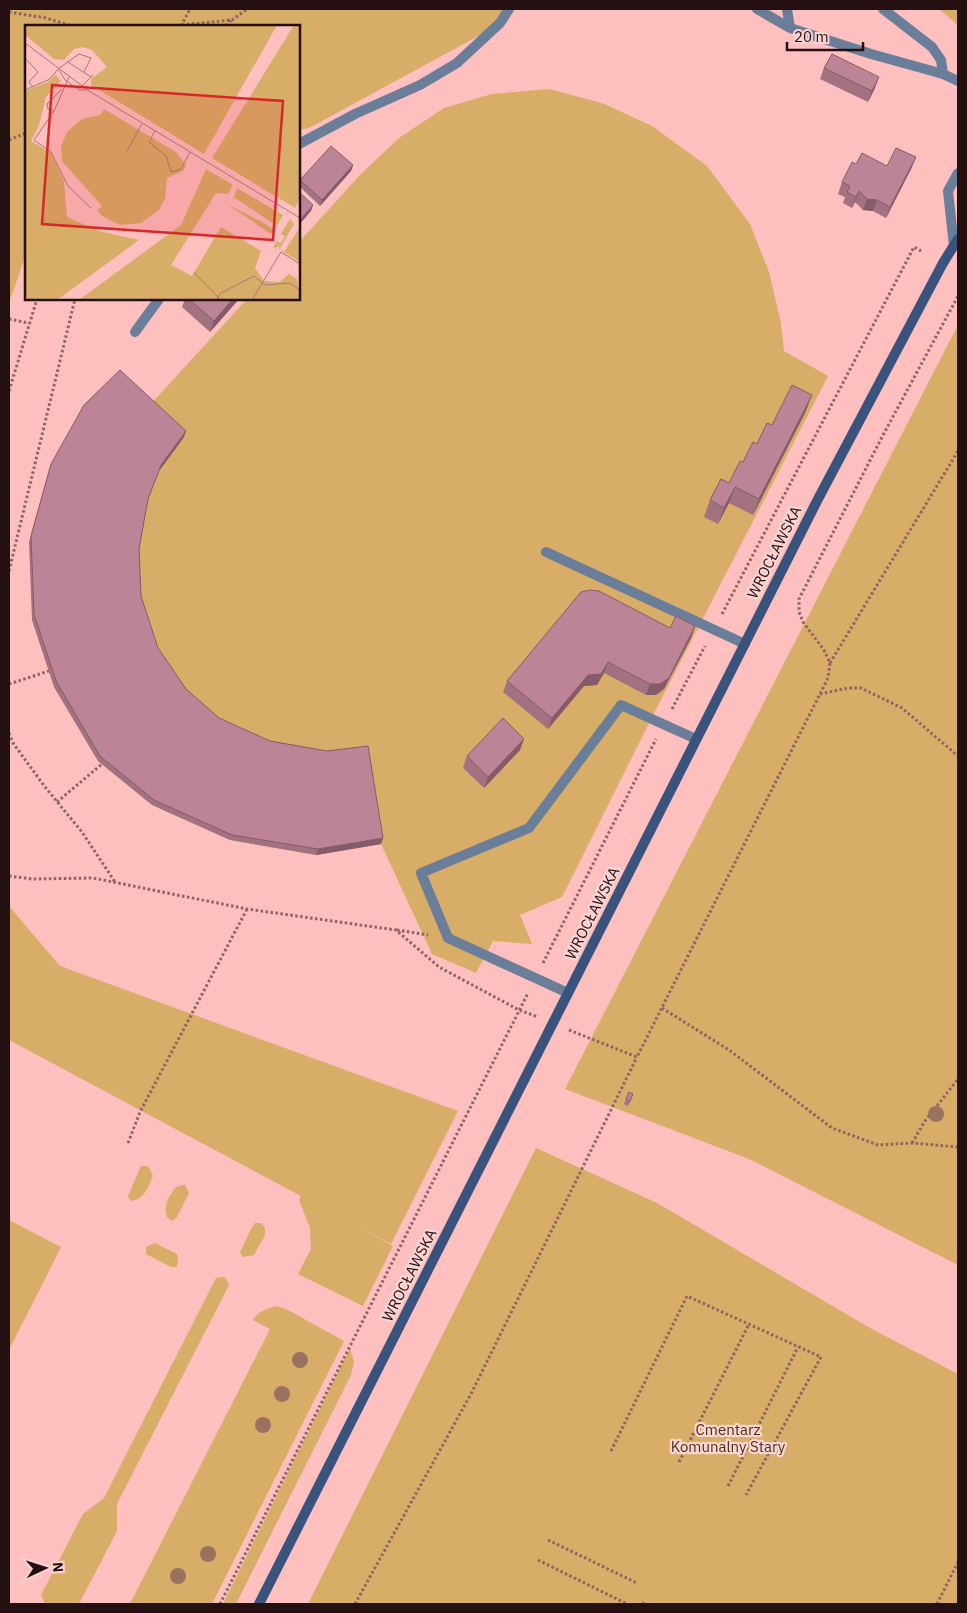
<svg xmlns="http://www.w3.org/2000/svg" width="967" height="1613" viewBox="0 0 967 1613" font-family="'IBM Plex Sans',sans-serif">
	<rect width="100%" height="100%" fill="#febfbf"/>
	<path fill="#d7ad68" d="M9,9H503L493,28L309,128L299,130V26H26V254L9,303Z
		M939,9H958V25Z
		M549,89L602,103L652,126L707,166L750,224L769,272L781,323L784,351L828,376L651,719L562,897L520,915L532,944L493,941L476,973L432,954L381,844L316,855L230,840L152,805L98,761L54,687L32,620L150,405L247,299H299V242L361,174L399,138L444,108L492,94Z
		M958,325V1265L749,1159L565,1089Z
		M9,906L60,966L458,1111L391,1244L353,1224L393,1246L363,1306L298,1274L311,1249L310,1228L299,1200L301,1196L9,1040Z
		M536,1148L657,1203L870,1328L958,1374V1604H308Z
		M141,1166H146L149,1167L153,1176C148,1187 145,1199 131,1201L128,1196Z
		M182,1185H185L189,1193L177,1217L172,1221L167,1217C163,1204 169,1197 176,1187Z
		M9,1220L61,1247L9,1350Z
		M255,1223H261L265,1228V1235L254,1255L243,1257L240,1252L252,1227Z
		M155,1243L177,1254L178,1257L177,1267H171L146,1254V1247Z
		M225,1277L229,1285L117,1504V1531L79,1604H45L41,1595L83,1514L104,1498L216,1278Z
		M277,1306L288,1310L344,1341L212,1604H130L270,1329L253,1320C257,1312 268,1308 277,1306Z
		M350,1348L354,1362L351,1375L236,1604H223Z"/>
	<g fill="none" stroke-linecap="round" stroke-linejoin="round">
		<path stroke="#8d6464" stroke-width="3" stroke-dasharray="2.5 2.5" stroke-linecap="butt" d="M9,12L46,18L72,26
			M182,25L232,20L247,9
			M181,26L190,9
			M226,26L231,20
			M9,140L26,133
			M9,319L29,323
			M9,391L37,299
			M9,571L75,299
			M722,614L914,247L921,251
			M830,663L958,451
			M9,684L49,671
			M820,694L848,688H861L902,708L958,756
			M672,709L705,646
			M9,733L13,743L45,787L82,832L115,882
			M57,802L102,764
			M9,876L32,879L93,878L247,909L396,930L439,967L519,1010L538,1017
			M397,930L428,935
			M543,963L656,739
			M662,1008L729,1050L832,1128L878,1145L912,1143L958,1147
			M569,1030L637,1057L828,678L830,663L824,650L803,622L799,612V599L882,437L958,296
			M128,1143L140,1112L247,909
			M912,1143L925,1121L958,1079
			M611,1451L687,1296L821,1357L746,1495
			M679,1462L749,1324
			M728,1486L798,1347
			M548,1540L637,1583
			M538,1560L627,1604
			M642,1603L645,1604
			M220,1604L528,993
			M355,1604L472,1392L637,1057
			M937,1604L958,1562"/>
		<path stroke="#6a7d99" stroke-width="10" d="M757,9L790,28L871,54L943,74L958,81
			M787,9L790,28
			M883,9L932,47L941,60L943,74
			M299,144L355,114L420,85L457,63L500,23L509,9
			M954,246L948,191L958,173
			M135,332L159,299
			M546,552L745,644
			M568,993L448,938L421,873L529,828L621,705L696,739"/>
		<path stroke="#39537c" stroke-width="10" d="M259,1604L818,499L943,263L958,239"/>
	</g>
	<g fill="#9a7360">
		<circle cx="936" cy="1114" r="8"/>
		<circle cx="300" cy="1360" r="8"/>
		<circle cx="282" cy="1394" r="8"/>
		<circle cx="263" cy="1425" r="8"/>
		<circle cx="208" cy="1554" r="8"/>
		<circle cx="178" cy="1576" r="8"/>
	</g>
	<path fill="#a27281" d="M824,68L875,88L868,102L820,79Z
		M916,157L911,169L886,218L873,211L863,210L855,202L852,208L843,203L845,197L838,194L842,182L856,164L887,166Z
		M353,165L351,171L320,206L299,186L300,180Z
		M185,299H239L210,332L182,307Z
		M806,411L753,515L729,503L718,524L704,517L710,500L729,483L757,444L772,425Z
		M184,437L159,471L148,499L139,549L141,596L158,648L186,689L219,718L383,838L381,844L316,855L230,840L152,805L98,761L54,687L32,620L29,542L51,464Z
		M695,626L691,638L664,689L656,695H646L604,673L597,685L584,686L548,729L503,692L507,681L670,628Z
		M520,750L484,788L463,768L467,756Z
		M626,1099L631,1100L628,1106L624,1104Z"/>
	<path fill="#845c69" d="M879,77L875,88L868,102L872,91Z
		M916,157L911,169L886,218L890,207Z
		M353,165L351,171L320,206L322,200Z
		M859,191L855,202L852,208L856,197Z
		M867,199L877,200L873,211L863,210Z
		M313,205L311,211L299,225V221Z
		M233,299H239L210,332L214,321Z
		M812,395L806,411L753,515L759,499Z
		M186,431L184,437L159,471L161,465Z
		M735,487L729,503L718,524L724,508Z
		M695,626L691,638L664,689L656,695H646L650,684Z
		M608,662L604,673L597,685L584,686L548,729L552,718L588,675Z
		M524,739L520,750L484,788L488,777Z
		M383,838L381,844L316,855L318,849Z"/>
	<path fill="#bc8496" stroke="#845c69" d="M832,54L879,77L872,91L824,68Z
		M331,146L353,165L322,200L300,180Z
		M896,148L916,157L890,207L877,200L867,199L859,191L856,197L847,192L850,186L842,182L852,162L856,164L862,153L887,166Z
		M299,192L313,205L299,221Z
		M189,299H233L214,321Z
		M120,370L186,431L161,465L148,499L139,549L141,596L158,648L186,689L219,718L270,741L327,751L368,746L383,838L318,849L232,835L154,800L100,756L56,681L34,614L31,536L51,464L84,405Z
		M792,385L812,395L759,499L735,487L724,508L710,500L721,479L729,483L740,461L743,462L753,442L757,444L767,423L772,425Z
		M590,590L599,591L670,628L676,616L695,626L669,678L660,684H650L608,662L601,674L588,675L552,718L507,681L581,592Z
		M503,718L524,739L488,777L467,756Z
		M629,1092L633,1094L630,1101L626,1099Z"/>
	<g text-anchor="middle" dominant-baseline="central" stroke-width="4.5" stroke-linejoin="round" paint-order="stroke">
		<g font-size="15" fill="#251011" stroke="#fad4d3">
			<text transform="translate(774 552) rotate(-63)">WROCŁAWSKA</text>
			<text transform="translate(592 913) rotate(-63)">WROCŁAWSKA</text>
			<text transform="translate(409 1275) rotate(-63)">WROCŁAWSKA</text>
		</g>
		<g font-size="15" fill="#483513" stroke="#fad4d3">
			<text x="728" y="1429">Cmentarz<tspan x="728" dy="17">Komunalny Stary</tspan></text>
		</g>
	</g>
	<g transform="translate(25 25)">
		<rect width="275" height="275" fill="#febfbf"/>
		<path d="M0,0H252L179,129L66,60V54L82,42L67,25L58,22L49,24L39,35L29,34L0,10ZM269,0H275V173L270,183L187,133ZM31,50L36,56L21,72L14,100L6,116L26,128L39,156L42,192L74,206L114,215L32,275H0V66L23,57ZM79,84L151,127L161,140L158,146L142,153L140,174L134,185L116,198L95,200L77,191L72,185L77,181L37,136L36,121L42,107L57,94L75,90ZM181,144L208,160L203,169L191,168L146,240L167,251L196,202L236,226L230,243L239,256L255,257L264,249L272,254L275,275H54L156,200ZM212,163L258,190L252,201L210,173L208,175ZM202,179L237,197L249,205L246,209ZM265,194L269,199L254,225V220L251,224L248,222L252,216L256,218L260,211L256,209ZM275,202V237L259,227Z" fill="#d7ad68"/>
		<path fill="none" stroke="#a77979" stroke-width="1" d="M0,18L64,66L275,193M0,33L13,47L4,57L8,62M43,37L66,52M34,45L40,55L54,65H62M44,52L29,86L9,115L26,127L43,161L66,183M57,61L68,50M0,65L25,54L33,44L54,29L66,33L59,47M29,86L23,84L22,79L37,64M130,106L124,117L141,131L146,147L156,144L165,127M102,126L117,99M169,248L196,275M191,275L196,268L229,251L240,260L265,258L275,265M227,275L256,227L275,239"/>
		<path fill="#d62828" fill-opacity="0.15" stroke="#d62828" stroke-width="2.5" d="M27,60L258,76L248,215L17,199Z"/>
		<rect width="275" height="275" fill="none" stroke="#251011" stroke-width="2.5"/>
	</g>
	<rect width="967" height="1613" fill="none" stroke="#251011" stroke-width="20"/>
	<g transform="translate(45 1568) rotate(86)" stroke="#fad4d3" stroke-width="4" paint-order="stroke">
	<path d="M0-4L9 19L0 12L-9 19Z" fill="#251011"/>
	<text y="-8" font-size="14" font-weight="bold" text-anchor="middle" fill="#251011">N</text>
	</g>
	<path d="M787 42v8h76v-8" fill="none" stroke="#251011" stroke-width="2.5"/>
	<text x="794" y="42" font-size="15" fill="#251011" stroke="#fad4d3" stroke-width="4" paint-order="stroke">20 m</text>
</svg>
